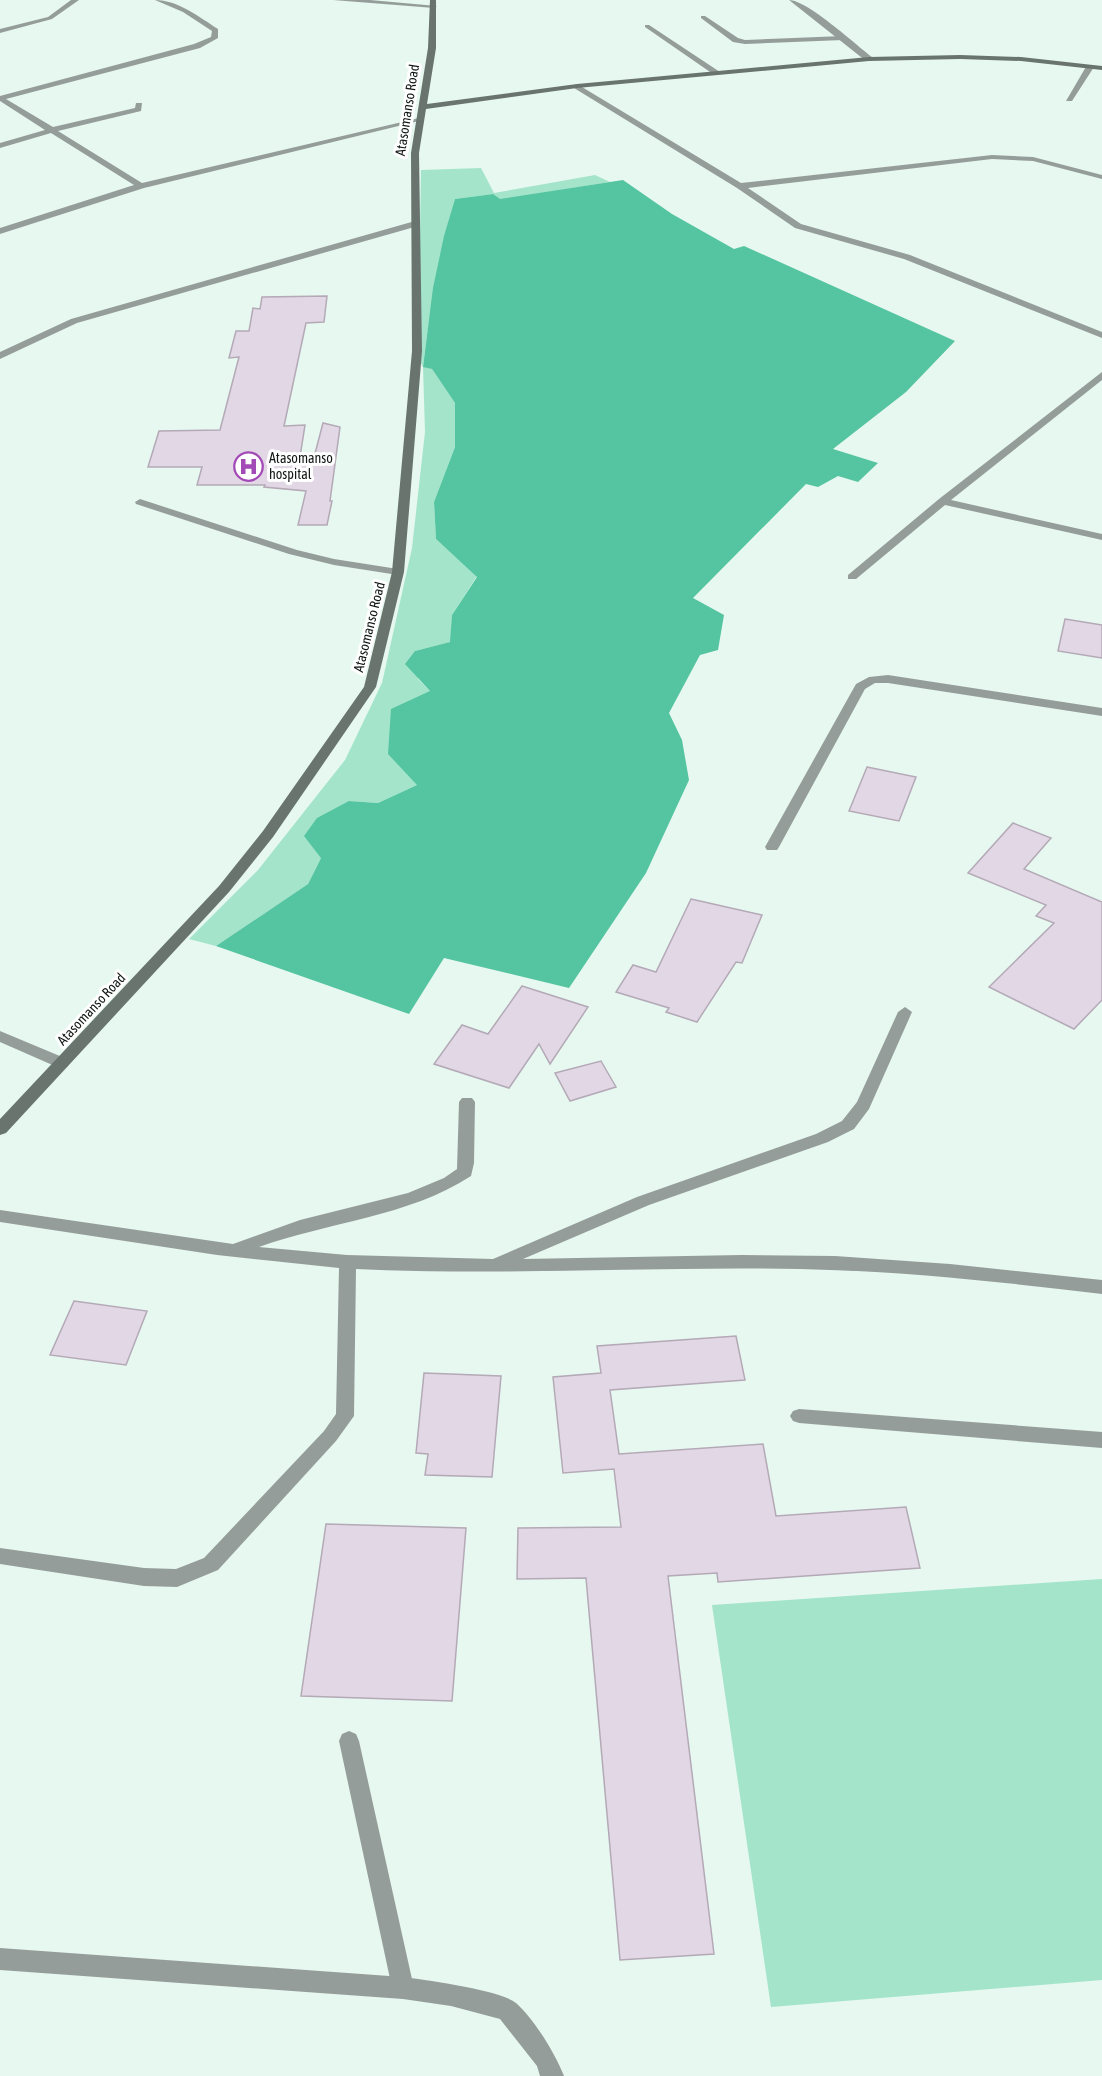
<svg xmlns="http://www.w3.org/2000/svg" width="1102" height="2076" viewBox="0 0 1102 2076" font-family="'Asap Condensed',sans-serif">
	<rect width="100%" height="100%" fill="#e6f8f0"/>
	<path fill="#a4e4cb" d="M481,168L494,193L595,175L610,182L499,200L493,194L455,199C439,254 430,309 423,366L432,369L455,403V447L434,502L436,539L477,576L452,615L451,642L415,651L418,679L430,691L417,785L378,803L349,801L308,884L216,946L189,939L258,870L345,760L382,683L412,548L425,432L423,367L418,358L421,170Z
		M1102,1579V1980L771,2007L712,1605Z"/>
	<path fill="#55c4a0" d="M623,180L672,214L734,249L744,246L955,341L906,392L833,449L878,463L858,482L838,476L818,487L806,484L693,598L724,615L718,650L700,655L669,713L682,740L689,780L646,873L569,988L444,958L409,1014L216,946L308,884L321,858L304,836L317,818L349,801L378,803L417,785L388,754L391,709L430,691L405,664L415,651L450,642L452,615L477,577L436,539L434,502L455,447V403L432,369L423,367L433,288L444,236L455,199L493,194L500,199Z"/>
	<path fill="#e2d7e5" stroke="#b4a9b6" stroke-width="1.5" d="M327,296L324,322L306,323L284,426L305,425L300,457H304L303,465H312L323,423L340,427L330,501H332L327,525H298L306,491L264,487L265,485H197L202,467H148L159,431L220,430L239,357L229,358L236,331H249L253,308L260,309L262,297Z
		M1065,619L1102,625V658L1058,651Z
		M867,767L916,777L899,821L849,811Z
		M1013,823L1051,838L1024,869L1102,902V1000L1074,1029L989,987L1054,923L1036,916L1046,905L968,873Z
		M691,899L762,915L742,963L736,962L697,1022L666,1012L669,1008L616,992L633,965L656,972Z
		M522,986L588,1007L550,1064L539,1044L509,1088L434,1064L462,1025L488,1034Z
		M601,1061L616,1087L570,1101L555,1073Z
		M74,1301L147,1311L126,1365L50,1355Z
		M736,1336L745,1380L610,1390L619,1454L763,1444L776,1516L906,1507L920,1568L718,1582L717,1573L668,1576L714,1954L620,1960L586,1578L517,1579L518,1528L621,1527L614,1469L563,1473L553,1377L601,1373L597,1346Z
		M424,1373L501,1376L492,1477L425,1475L428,1454L416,1453Z
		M326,1524L466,1528L452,1701L301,1696Z"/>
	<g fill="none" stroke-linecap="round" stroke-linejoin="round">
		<path fill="#959d9a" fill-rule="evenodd" d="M701,16H705L738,38L745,40L843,36L847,38L843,40L745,44L733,42L701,18Z
			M645,25H649L720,72L713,74L645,27Z
			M1087,65L1094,67L1072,101H1066Z
			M0,1031L67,1059L70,1063L67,1067H57L0,1042Z
			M799,1409L1102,1432V1448L799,1423L793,1421L790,1416L793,1411Z
			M349,1731L356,1734L359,1741L414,1988L411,1996L403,1999L395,1996L392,1988L339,1741L342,1734Z"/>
		<path fill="#959d9a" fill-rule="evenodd" d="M71,0H79L52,19L0,33V29L48,17Z
			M155,0C178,0 199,17 218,29V38L200,48L6,99L53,127L135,108L136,103H142L141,111L58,131L142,183L419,118L423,120L144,188L0,234V228L134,185L51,133L0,148V143L45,130L0,101V96L194,44L211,37L212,31L183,12Z
			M333,0H370L437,6L434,8Z
			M789,0C807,0 855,44 872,57V61H866Z
			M577,84L741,183L992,155L1033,157L1102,175V179L1033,161L992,159L748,188L801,224L910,255L1102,332V338L904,259L795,228L737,188L574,88L573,86Z
			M415,221L418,222V226L77,323L0,359V352L71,319Z
			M1102,372V380L951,500L1102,534V540L945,505L856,579H848V575L939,499Z
			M140,499L297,550L334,559L398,569L404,572L398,575L334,565L289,554L136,504L135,502Z
			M888,675L1102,708V716L888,683H875L865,689L779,847L777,850H767L765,847L856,684L869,677Z
			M905,1007L912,1012L869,1109L854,1129L828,1142L649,1205L523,1259L741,1255L835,1256L950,1264L1102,1280V1294C1002,1282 901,1271 800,1269C652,1266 504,1276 356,1269L354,1416L336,1441L218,1570L177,1587L144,1586L0,1564V1548L144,1568L176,1569L204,1558L324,1431L336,1414L339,1268L217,1255L0,1222V1210L233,1244L300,1220L408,1193L444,1178L457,1169L459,1102L462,1098H472L475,1102L474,1163L471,1176C408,1217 328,1222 259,1247L347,1255L493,1259L637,1197L816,1134L842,1121L857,1102L898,1012Z
			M0,1948L403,1977C425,1980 501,1990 516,2003C534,2019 555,2053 564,2076H540L537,2066L500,2019L451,2006L403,1999L0,1970Z"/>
		<path fill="#69746f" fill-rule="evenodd" d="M430,0H436V48L427,104L577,84L869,57L960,55L1021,57L1102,66V70L1021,61L960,59L869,61L577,88L426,109L419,153L422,351L404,572L376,687L273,837L229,892L6,1133L0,1135V1119L219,886L263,831L364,687L392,572L412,351L411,153L428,48Z"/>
	</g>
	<defs>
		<symbol id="hospital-ring" viewBox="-11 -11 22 22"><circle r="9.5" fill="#fff" stroke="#a24ab6" stroke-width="1.5"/><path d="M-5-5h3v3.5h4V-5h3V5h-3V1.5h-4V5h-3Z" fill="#a24ab6"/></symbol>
	</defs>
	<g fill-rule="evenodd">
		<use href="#hospital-ring" x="232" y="450" width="33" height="33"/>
	</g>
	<g text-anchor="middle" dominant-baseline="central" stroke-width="6" stroke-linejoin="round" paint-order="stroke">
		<g font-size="14" fill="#111715" stroke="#fff">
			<text transform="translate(407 110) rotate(-81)">Atasomanso Road</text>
			<text transform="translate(369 627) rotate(-76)">Atasomanso Road</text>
			<text transform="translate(91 1009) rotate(-47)">Atasomanso Road</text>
		</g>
		<g font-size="14" fill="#111715" stroke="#fff" text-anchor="start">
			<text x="269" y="458">Atasomanso<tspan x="269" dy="16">hospital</tspan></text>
		</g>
	</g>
</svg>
